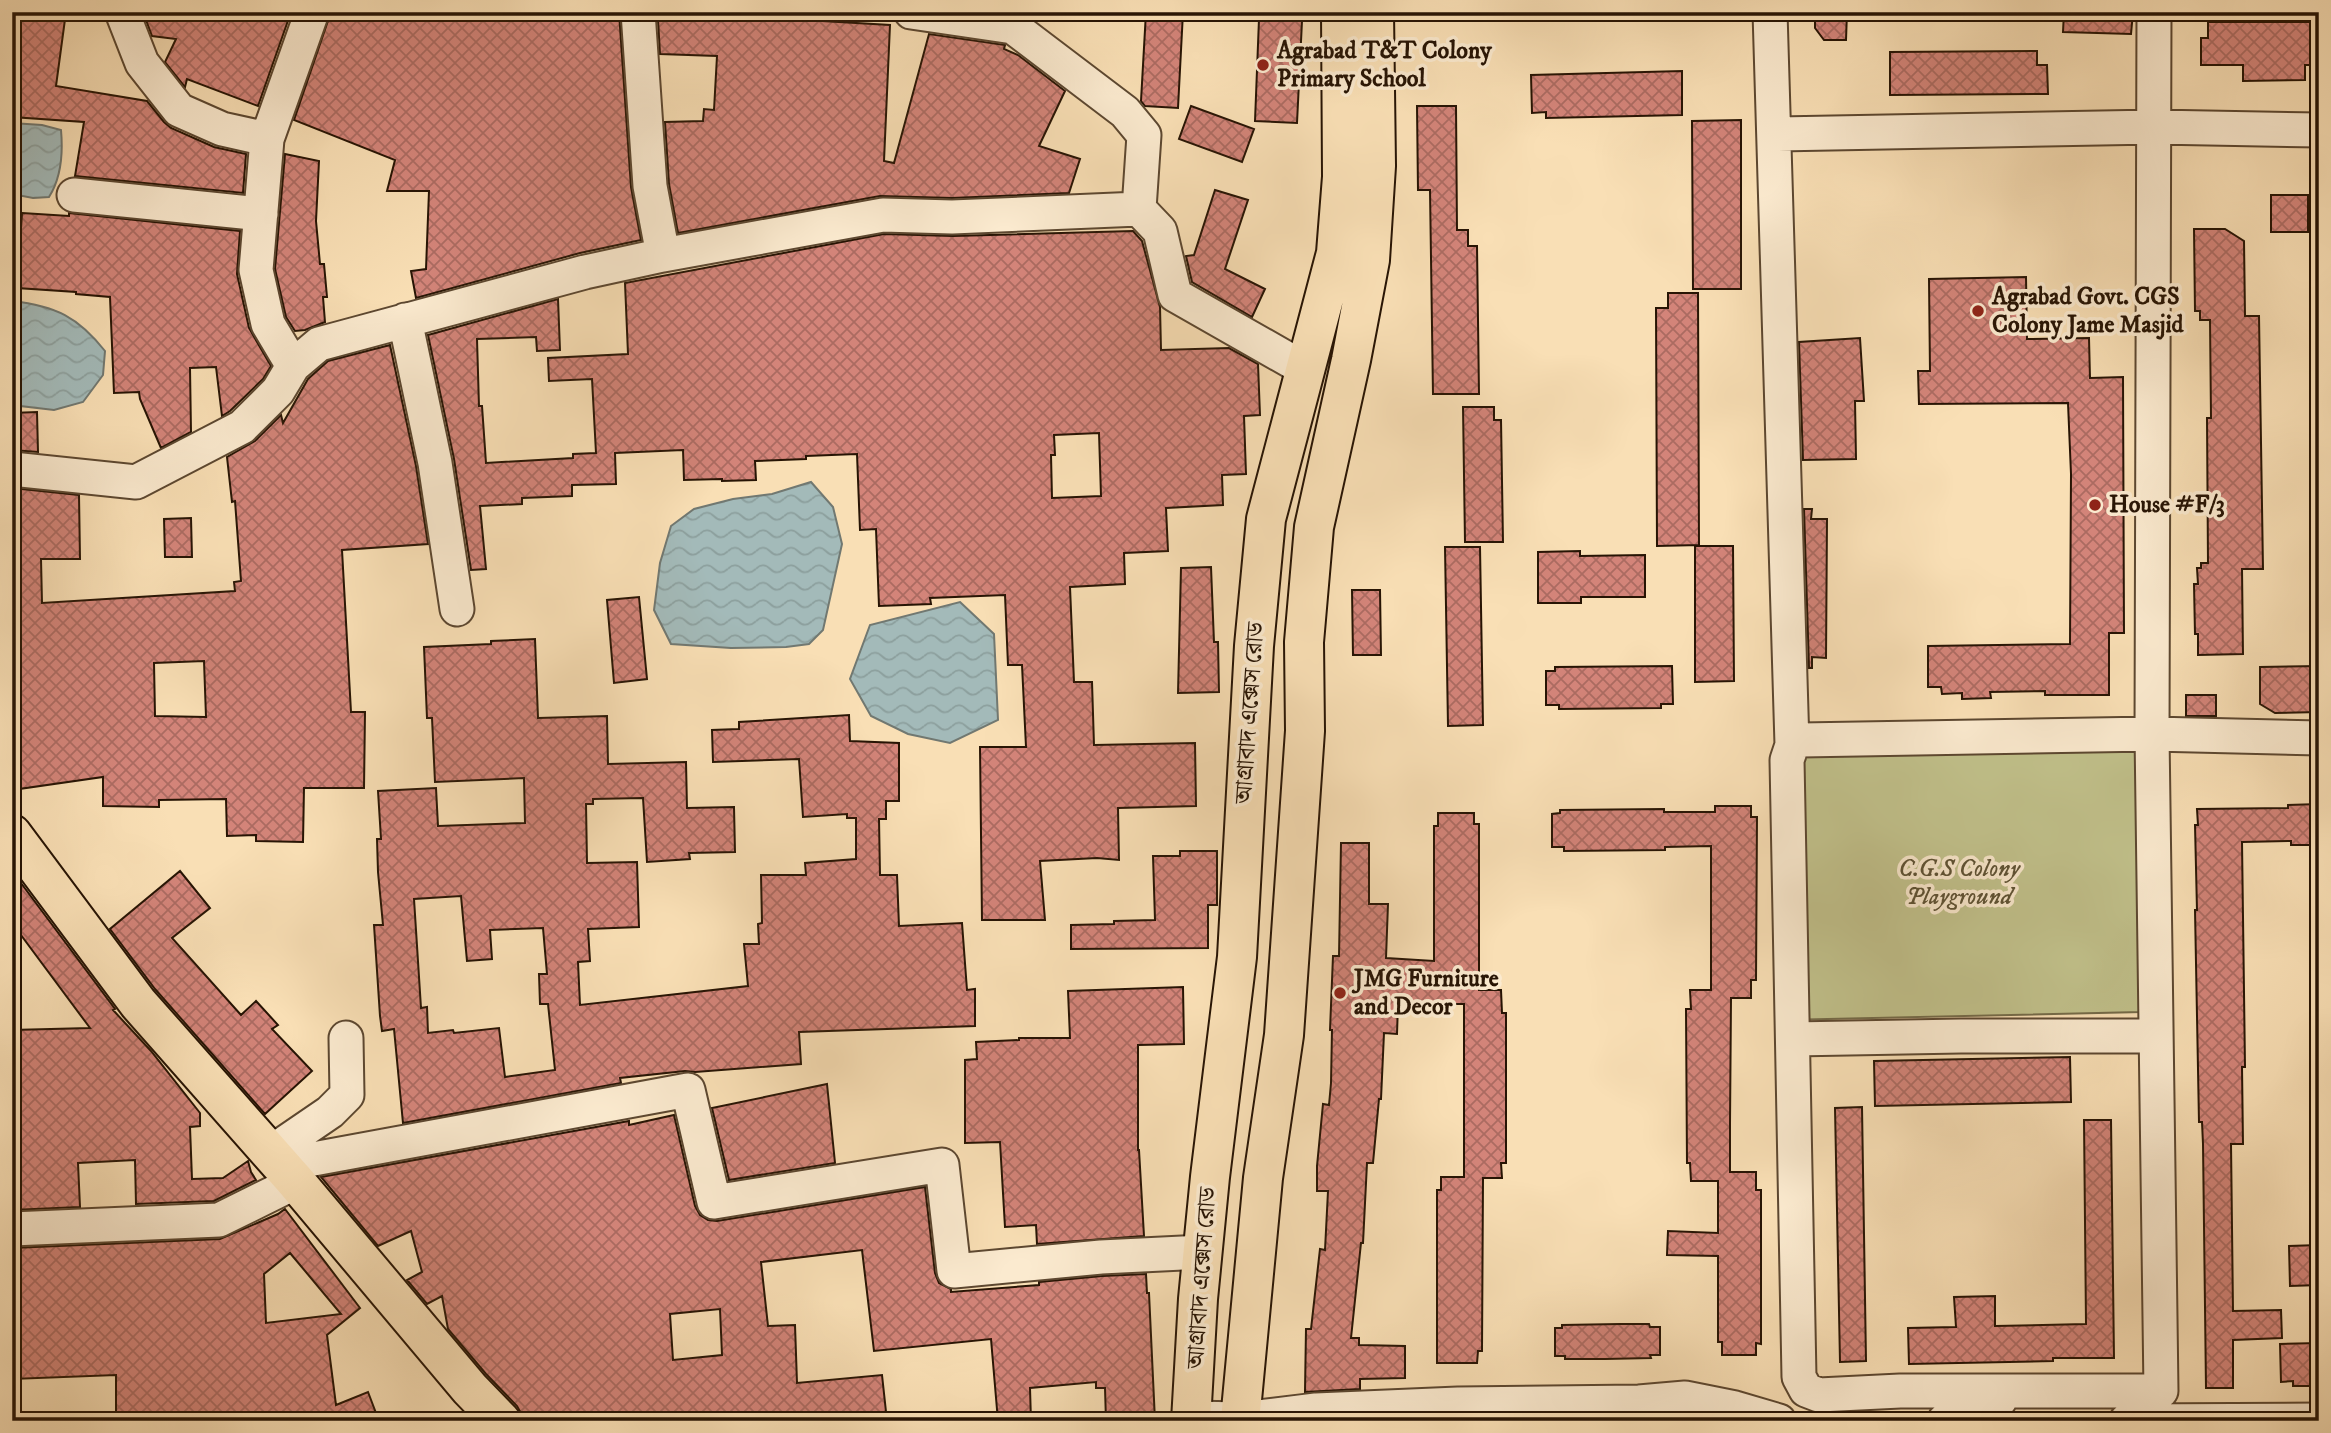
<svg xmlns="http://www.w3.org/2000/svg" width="2331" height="1433" viewBox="0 0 2331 1433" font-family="'IM FELL DW Pica','Noto Serif Bengali',serif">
	<defs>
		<pattern id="water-waves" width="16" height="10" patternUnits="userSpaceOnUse" patternTransform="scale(1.75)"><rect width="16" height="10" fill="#a3bab9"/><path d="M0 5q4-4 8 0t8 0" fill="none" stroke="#8c9f9d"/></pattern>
		<pattern id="building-cross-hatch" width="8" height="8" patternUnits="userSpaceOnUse" patternTransform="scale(1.75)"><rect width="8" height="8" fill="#d38479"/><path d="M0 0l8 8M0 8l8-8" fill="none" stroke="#ab6b61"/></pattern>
	</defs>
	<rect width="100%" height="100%" fill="#f9dfb5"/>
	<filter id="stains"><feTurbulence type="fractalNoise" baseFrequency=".00286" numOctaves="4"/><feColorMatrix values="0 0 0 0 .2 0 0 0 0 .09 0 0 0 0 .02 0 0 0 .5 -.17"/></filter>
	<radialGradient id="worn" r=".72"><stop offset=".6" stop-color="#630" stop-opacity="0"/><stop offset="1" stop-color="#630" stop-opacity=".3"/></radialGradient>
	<path fill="#c1c18b" stroke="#746a48" stroke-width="2" d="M2136,747L2141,1012L1783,1020L1778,753Z"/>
	<path fill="url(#water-waves)" stroke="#717871" stroke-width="2" d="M12,123L42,125L61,130C63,152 61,178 49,197L33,198L12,194Z
		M12,301C56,306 78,317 105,351L103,375L83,402L54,410L12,405Z
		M811,482L833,507L842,544L823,630L809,644L786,647L731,648L671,644L654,610L660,563L671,526L694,509L733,499L772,494Z
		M960,602L994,634L998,720L950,743L908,734L871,716L850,679L870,625Z"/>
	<path fill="url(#building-cross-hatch)" stroke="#271404" stroke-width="2" fill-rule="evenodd" d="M12,12H66L56,86L147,101L164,122L171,128L214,147L246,154L243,193L75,176L84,122L12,117Z
		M143,12H291L258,106L187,79L185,87L165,62L176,39L152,36Z
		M331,12H619L631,187L641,240L580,253L416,298L411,271L426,269L429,191H387L395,160L294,120Z
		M700,12H755L754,17L890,25L884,161L894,163L929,34L1005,45L1004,49L1018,55L1065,91L1039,146L1080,159L1069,193L952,198L880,196L678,233L669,184L665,122L703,121L704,109L714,110L717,56L660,54L658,20L699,21Z
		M1146,12H1183L1178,108L1145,106L1141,101Z
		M1815,12H1847L1846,40H1824L1815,28Z
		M2064,12H2133L2131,34L2063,32Z
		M1259,19L1302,21L1297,123L1255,121Z
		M2208,22H2319V65H2305V80L2243,81V65H2201V38H2208Z
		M2037,51V65H2047L2048,94L1890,95V52Z
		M1682,71V115L1546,118V112L1532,113L1531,75Z
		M1191,106L1254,129L1242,162L1179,139Z
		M1417,106H1456L1457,230H1468V246H1477L1479,394H1433L1430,190H1418Z
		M1741,120V289H1693L1692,121Z
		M285,154L319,161L316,221L320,264H324L327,297H323L325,322L305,330L295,331L286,317L275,269Z
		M1215,190L1248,200L1225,269L1265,289L1252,317L1192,282L1186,256L1194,255Z
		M2271,195H2308V232H2271Z
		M22,213L69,216V213L240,231L237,274L249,328L271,366L263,379L230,411L222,416L216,367L190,368L191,432L161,448L140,399L139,392L114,393L110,297L76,294V292L17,288Z
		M2194,229H2225L2244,241L2245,316H2259L2263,569H2242L2243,654L2198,655V634H2195L2194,584H2198L2197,568H2201V563H2208L2207,418H2211L2210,320H2200V311H2195Z
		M1133,231L1142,241L1160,307L1161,350L1229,348L1258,364L1260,415L1244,416L1246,474L1222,475L1223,505L1166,508L1168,551L1124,553L1125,584L1070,587L1074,682H1092L1094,745L1195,743L1196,806L1118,808L1119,860L1097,858L1040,861L1045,920H982L980,747H1026L1022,665H1008L1005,595L930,598L931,604L879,606L876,529L860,530L857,454L806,456V459L755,461L756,480L722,481V479L684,480L683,450L615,453L616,484L572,485V496L522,498V504L480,506L486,569L471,570L454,459L428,335L558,299L560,350L537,351L536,337L477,339L479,406H482L486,463L573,458V454L596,453L592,379L549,381L548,358L628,354L625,283L884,234L953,236ZM1099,433L1101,496L1052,498L1051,455H1055L1054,435Z
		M2026,277L2027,339L2089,338L2090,378L2123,377L2124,633H2109V695H2045V691L1990,692L1991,698L1962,699V693L1942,694L1941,687H1928V646L2070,644L2071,474L2068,403L1919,404L1918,371H1930L1929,279Z
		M1668,293H1698L1699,545L1657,546L1656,308H1668Z
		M1860,338L1864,401H1855L1856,459L1803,460L1799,342Z
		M390,345L416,466L428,544L342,550L351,712H365L364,788H304L303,842L256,841V835L227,836L226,799L159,800V807L103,806V777L12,790V488L79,495L80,559H41L42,603L235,591L234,582L241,581L235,501L232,502L227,457L255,441L281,415L283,423L308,379L328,361ZM204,661L206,717L155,716L154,663Z
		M1463,407H1494V420H1501L1503,542H1465Z
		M37,412L38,452L12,450V413Z
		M1804,509H1812L1811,519H1827L1826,658L1812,657V668H1809Z
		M191,518L192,557H165L164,519Z
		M1695,546H1733L1734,681L1695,682Z
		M1445,547H1480L1483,725L1448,726Z
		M1580,551V556L1645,555V597H1581V603H1538V552Z
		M1211,567L1214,642H1218L1219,692L1178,693L1181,568Z
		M1352,590H1380L1381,655H1353Z
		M639,597L647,679L614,683L607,600Z
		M535,639L538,718L607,716L608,764L686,762L687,808L734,807L735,852L689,853L690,859L647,862L643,798L593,799V804H586L587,863L637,862L639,927L588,929L590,961L578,962L580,1005L748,986L744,944H759L758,924L762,923L761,875H806L805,863L856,859V818H847V814L803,817L799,759L713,762L712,730L739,729V722L849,715L850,741L899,743V801H886V819H879L880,875H897L899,926L962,923L967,990L975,989V1026L799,1032L801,1064L695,1072L685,1071L620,1078L621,1083L403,1123L394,1029L382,1031L380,1016L374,925H383L378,872L377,839H381L378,791L436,788L438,826L525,823L524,778L435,782L432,718H427L424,647L491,644V641ZM461,896L467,961L492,959L490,930L543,928L547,974H539L540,1004H548L555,1070L505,1077L499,1028L454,1033L453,1030L428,1033L427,1007L421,1008L414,899Z
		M1672,666L1673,704H1661V708L1559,709V705H1546V671H1555V667Z
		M2319,666V712L2275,713L2260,704V667Z
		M2186,695H2216V716H2186Z
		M2319,804V845H2291V841L2242,842L2245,1067H2242L2243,1144H2231L2233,1311L2281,1310L2282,1338L2233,1340V1388H2206L2203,1144L2202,1122H2199L2195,910H2197L2195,825H2198L2197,809L2288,808V805Z
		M1715,806H1751V817H1757L1756,980H1751V998H1731L1730,1123V1172H1756V1190H1761V1344L1756,1343V1355H1722V1342H1718V1256L1667,1255L1668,1231L1718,1233V1181H1691L1690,1163H1687L1686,1009H1691L1690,990H1711V846L1665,847V850L1564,851V847H1552V814L1560,813V810L1664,809V812H1715Z
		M1438,813H1474V824H1479V990H1501L1502,1013H1506V1163H1501L1502,1178H1483L1482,1351H1478L1477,1363H1437V1190H1441V1177H1464V1004H1398L1397,1034L1384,1033L1381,1099H1379L1373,1163H1367L1363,1243H1361L1351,1338H1359V1345L1405,1346V1378L1360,1379V1389L1305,1392L1306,1329H1311L1320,1249L1325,1250L1328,1191H1317V1166L1323,1104L1329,1105L1331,1083L1332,1030H1330L1333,956H1339L1341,843H1369V904H1388L1386,958L1434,961V826H1438Z
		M1180,851H1217V905H1208V948L1071,949V925L1114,924V921L1155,920L1153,856H1180Z
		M12,871L115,1009L113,1010L151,1051L200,1113V1126L190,1127L192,1179L223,1178L248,1161L251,1172L256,1180L214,1201L136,1204L135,1160L78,1163L80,1207L12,1210V1177H17L15,1102H12V1030L90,1028L12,923Z
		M180,871L210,908L172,938L241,1015L256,1001L278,1025L272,1029L312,1071L265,1114L155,989L110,929Z
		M1183,987L1184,1044L1138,1045V1150H1139L1144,1236L1037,1244L1036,1225L1005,1227L1000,1142L965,1143V1060L977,1059L976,1042L1019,1040V1038H1070L1068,991Z
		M2070,1057L2071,1102L1875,1106L1874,1061Z
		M827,1084L835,1163L729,1180L712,1108Z
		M1862,1107L1866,1361L1840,1362L1835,1108Z
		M674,1115L695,1206L700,1215L708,1220L717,1221L925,1187L935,1273L939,1283L951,1289V1292L1039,1285V1282L1102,1276L1146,1274L1147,1293H1149L1155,1421H1106L1105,1388H1096V1382L1030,1388L1031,1421H998L991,1339L874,1351L862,1250L761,1262L768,1326L795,1325L797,1383L882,1375L887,1421H605V1417L522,1421V1415L517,1406L486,1374L448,1329L442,1296L427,1304L407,1280L422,1272L411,1231L378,1246L321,1177L629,1121V1125ZM720,1309L722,1355L673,1360L670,1314Z
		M2084,1120H2111L2114,1358H2053V1361L1909,1364L1908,1328L1956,1327L1954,1297L1995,1296V1326L2086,1324Z
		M285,1209L360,1308L327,1335L336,1405L368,1392L379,1421H116V1375L12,1379V1248L220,1239L278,1214ZM290,1253L341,1314L266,1323L264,1274Z
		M2319,1245V1285L2290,1286L2289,1246Z
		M1620,1324H1649L1650,1327H1660V1355H1650L1651,1358L1605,1359H1565V1356H1555V1328H1562V1325Z
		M2319,1343V1386H2293V1381L2281,1382L2280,1344Z"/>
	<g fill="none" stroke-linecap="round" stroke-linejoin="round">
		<defs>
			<path id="minor" d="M122,12L142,63L179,110L222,129L267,139
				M638,12L650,186L663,255
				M911,12L1013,27L1125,112L1144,135L1139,209
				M1770,12L1792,745L1787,760L1799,1377L1806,1390L1819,1395L1900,1391H2161L2152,734L2319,738
				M1774,134L2155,127L2319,130
				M74,195L261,214
				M405,320L435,463L457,609
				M293,366L268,324L256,270L267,139L312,12
				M12,469L136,482L242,427L278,391L293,366L319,344L585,272L663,255L883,215L952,217L1139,209L1160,231L1175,295L1305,369
				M1792,745L1801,740L2152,734L2154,12
				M1793,1039L1961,1036H2155
				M270,1153L330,1112L347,1095L346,1038
				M281,1165L688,1090L714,1202L942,1165L954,1271L1101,1257L1203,1252
				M12,1229L219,1220L296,1182
				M1192,1418L1241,1419L1316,1410L1458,1404L1639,1402L1685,1398L1735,1408L1779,1421
				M1944,1421L1986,1400H2000
				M2126,1421L2319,1420"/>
			<path id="major" d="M12,834L138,1003L296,1182L470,1389L501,1421
				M1191,1421L1198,1299L1210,1177L1237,957L1254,646L1266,519L1336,253L1342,177L1341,12
				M1240,1421L1263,1178L1284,1035L1305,731L1304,642L1314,527L1351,360L1370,260L1376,166L1374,12"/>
		</defs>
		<use href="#minor" stroke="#5c4730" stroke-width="37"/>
		<use href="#major" stroke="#271404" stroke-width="42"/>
		<use href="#minor" stroke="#fbeacf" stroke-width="33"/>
		<use href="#major" stroke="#f9dfb5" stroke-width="38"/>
	</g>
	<g fill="#8f2418" stroke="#fbeacf" stroke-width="2.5">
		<circle cx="1263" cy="65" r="7"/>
		<circle cx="1978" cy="311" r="7"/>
		<circle cx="2095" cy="505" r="7"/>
		<circle cx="1340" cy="993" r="7"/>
	</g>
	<g text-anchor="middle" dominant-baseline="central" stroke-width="7" stroke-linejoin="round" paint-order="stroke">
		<g font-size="24" font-weight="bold" fill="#271404" stroke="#fbeacf" text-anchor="start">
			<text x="1277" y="51">Agrabad T&amp;T Colony<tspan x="1277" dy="28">Primary School</tspan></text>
			<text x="1992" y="297">Agrabad Govt. CGS<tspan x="1992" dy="28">Colony Jame Masjid</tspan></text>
			<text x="2109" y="505">House #F/3</text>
			<text x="1354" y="979">JMG Furniture<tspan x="1354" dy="28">and Decor</tspan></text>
		</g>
		<g font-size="24" fill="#271404" stroke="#fbeacf">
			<text transform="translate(1250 713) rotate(-86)">আগ্রাবাদ এক্সেস রোড</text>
			<text transform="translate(1202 1278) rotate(-86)">আগ্রাবাদ এক্সেস রোড</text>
		</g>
		<g font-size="24" font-style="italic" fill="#5d5133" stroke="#fbeacf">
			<text x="1959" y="869">C.G.S Colony<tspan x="1959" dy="28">Playground</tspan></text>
		</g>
	</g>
	<rect width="2331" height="1433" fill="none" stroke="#f9dfb5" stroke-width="42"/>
	<rect x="14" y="14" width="2303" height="1405" fill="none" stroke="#271404" stroke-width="3.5"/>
	<rect x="21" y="21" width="2289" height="1391" fill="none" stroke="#271404" stroke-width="2"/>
	<rect width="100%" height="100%" filter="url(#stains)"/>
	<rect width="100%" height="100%" fill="url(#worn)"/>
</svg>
